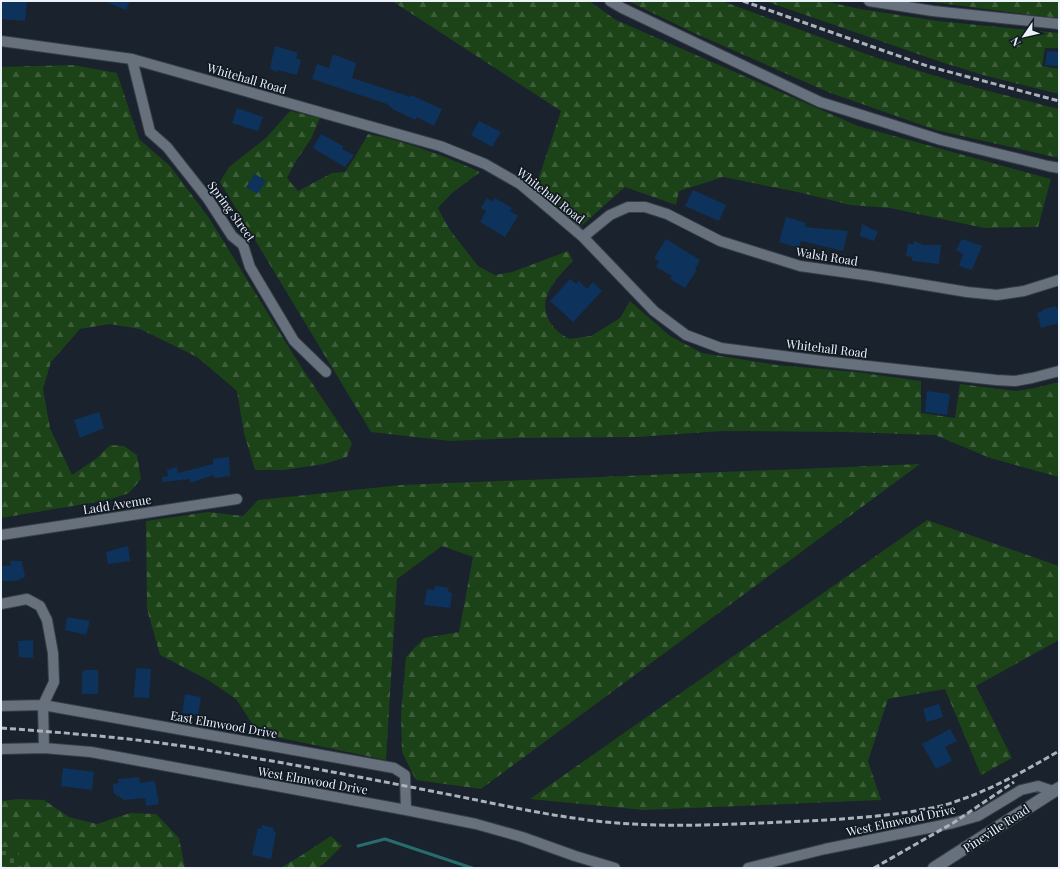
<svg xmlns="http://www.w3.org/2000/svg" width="1060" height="869" viewBox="0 0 1060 869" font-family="'Playfair Display',serif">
	<defs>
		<pattern id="forest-firs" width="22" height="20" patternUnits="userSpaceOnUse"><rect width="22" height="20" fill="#1c4217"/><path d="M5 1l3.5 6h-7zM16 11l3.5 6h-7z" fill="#3d5e3a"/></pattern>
		<pattern id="cemetery-stones" width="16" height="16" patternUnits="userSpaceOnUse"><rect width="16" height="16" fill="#1c4217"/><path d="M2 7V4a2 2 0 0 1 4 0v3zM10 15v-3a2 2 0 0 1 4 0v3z" fill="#3d5e3a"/></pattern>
	</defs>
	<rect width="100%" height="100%" fill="#1a222d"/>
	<path fill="url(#forest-firs)" d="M392,1H589L616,20L858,126L1051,179L1038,227L984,228L890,208L850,205L802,193L723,177L679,191L676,205L625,187L579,228L537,183L561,111Z
		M628,1H722L877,58L962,84L1059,109V158L936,130L828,92L694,33Z
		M765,1H824L860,9L938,21L1059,33V48H1045L1042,66L1059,69V94L983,75L941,62Z
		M924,1H1059V18L1024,14Z
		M73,65L117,73L139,139L170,166L209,218L298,362L352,443L347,457L324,464L284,470H255L244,433L237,391L197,357L140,329L110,324L80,329L51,362L43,389L50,428L72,475L97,458L110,445L124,446L137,455L141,479L129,493L108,500L1,518V67Z
		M290,111L320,118L311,139L296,161L287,178L298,191L332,173L345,172L356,155L368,134C407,141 444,156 480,172L452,193L438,208L443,218L450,230L478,266L495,275L512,272L568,251L573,261C556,279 534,300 552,325C556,331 563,335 569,339L591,336L620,318L630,301L670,336L702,353L777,365L856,372L921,381V413L955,418L960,384L1016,391L1035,388L1059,382V477L990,458L935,435L846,432L722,431L638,437L517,438L450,441L371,432L220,182L229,167L266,138Z
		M920,464L481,789L416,780L402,752L401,714L406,657L424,638L459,632L473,557L442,546L397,579L386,760L276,737L253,725L236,699L208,680L160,655L147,609L146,521L208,512L243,516L258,500L401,485Z
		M927,520L1059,566V640L976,686L1012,758L981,775L945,689L888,699L868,761L881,800L644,810L530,799Z
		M17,799L44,800L69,817L97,824L130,813L156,814L179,838L185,868H1V801Z
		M331,836L342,846L326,862L318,868H280L302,855Z"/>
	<path fill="url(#cemetery-stones)" d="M1,851H18L23,868H1Z"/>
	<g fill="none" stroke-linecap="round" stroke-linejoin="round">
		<path stroke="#286d6d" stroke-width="3" d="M358,846L385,839L472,868"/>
	</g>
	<path fill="#0d335c" d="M1,1H27L25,21L1,19Z
		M104,1H130L126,10Z
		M275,46L298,53L296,58L301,60L297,75L278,70L276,72L270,68Z
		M1047,51L1059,52V66L1045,65Z
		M333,54L356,63L352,78L411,97V95L442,109L434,126L417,117L415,120L393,109L387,104L312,79L317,64L329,68Z
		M237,108L263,117L258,131L232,123Z
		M479,121L501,132L492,147L471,135Z
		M321,134L343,146L342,149L354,155L345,167L313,148Z
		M255,174L266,181L257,194L246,187Z
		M693,190L726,205L719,221L685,206Z
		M487,198L493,202L495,198L512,208L510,211L518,216L505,237L480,222L486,211L481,208Z
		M786,217L806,223L805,227L848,231L843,251L801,241L799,248L779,242Z
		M862,224L878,232L874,241L860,236Z
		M666,239L700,260L695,269L697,270L685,288L670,279L672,276L656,267L659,261L654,258Z
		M962,239L982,246L972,270L959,266L963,254L956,250Z
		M914,241L924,245H941L939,264L912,261V257L906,256L908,243L913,245Z
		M570,279L576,284L579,281L587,289L593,282L602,291L573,322L550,301Z
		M1056,306V308L1059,307V323L1041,328L1037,313L1043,311L1042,310Z
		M927,391L950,394L947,415L925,412Z
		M99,412L104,428L80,438L74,420Z
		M229,457L230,476L214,478V475L190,483V479L163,482L162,477L168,476L167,470L177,467L178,473L213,464V459Z
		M128,546L130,561L108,564L106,552Z
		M10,561H22L25,577L16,581H1V566H11Z
		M435,586L449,588L448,592L452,593L450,608L424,605L427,589L434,590Z
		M67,617L90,621L86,635L65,630Z
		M33,640V658L19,657L18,641Z
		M136,668L151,669L149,698L134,697Z
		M84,670H98V694H82V674Z
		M185,694L201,697L198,715L182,713Z
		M939,704L943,717L927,722L923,709Z
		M950,729L957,741L945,747L952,761L936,769L922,744Z
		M63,768L94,772L92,790L61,786Z
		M139,777L140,783L155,781L159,804L146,806L145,798L123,800V798H120V796L117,797L116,794H114L113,784L119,783L118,779Z
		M262,825L274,828L273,831L276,832L271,859L252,855L258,828L261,829Z"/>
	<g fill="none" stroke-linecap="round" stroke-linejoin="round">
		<defs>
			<path id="minor" d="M610,1L622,8L820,102L941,140L1048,166L1059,168
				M869,1L933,11L1059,24
				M1,41L132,59L440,146L485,164L520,184L583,237L654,311L686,335L721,348L822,361L996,380L1015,381L1032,378L1059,371
				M132,59L150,132L167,147L208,199L232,236L243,245L250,267L294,341L326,372
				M583,237L610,215L628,207H645L667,214L720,241L800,266L871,276L967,292L997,295L1024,291L1059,280
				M1,535L237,499
				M1,604L27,599L40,606L47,620L53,653L54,682L43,705L44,748
				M1,706L43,705L394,768L405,775L406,810
				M1,749L44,748L91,752L406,810L476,824L522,837L575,856L615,868
				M748,868L825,849L953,823L978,816L1021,790L1038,786L1053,791"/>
			<path id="secondary" d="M934,868L1059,788"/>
		</defs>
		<use href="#minor" stroke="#383f47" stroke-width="12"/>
		<use href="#secondary" stroke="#383f47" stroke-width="14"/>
		<use href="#minor" stroke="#67717e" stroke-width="10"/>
		<use href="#secondary" stroke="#67717e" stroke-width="12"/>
		<path stroke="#abb2bb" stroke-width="3" stroke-dasharray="6 3" stroke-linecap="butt" d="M743,1L927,66L1059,101
			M1,728C68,733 135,738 201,749C281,762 361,777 441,793C504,805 568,821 633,824C684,827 735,824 785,822C829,820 872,818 915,811C923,809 933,808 941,806C984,794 1021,773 1059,751
			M874,868L953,823L1014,782"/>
	</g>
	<g text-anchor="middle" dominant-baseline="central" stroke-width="3.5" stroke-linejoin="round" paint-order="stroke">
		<g font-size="12" fill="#ecf2fa" stroke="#111923">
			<text transform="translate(247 78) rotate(16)">Whitehall Road</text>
			<text transform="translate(551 195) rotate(38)">Whitehall Road</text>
			<text transform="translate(232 211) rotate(54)">Spring Street</text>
			<text transform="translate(827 256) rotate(9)">Walsh Road</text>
			<text transform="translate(827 348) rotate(7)">Whitehall Road</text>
			<text transform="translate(117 504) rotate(-9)">Ladd Avenue</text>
			<text transform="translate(224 724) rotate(10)">East Elmwood Drive</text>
			<text transform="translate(313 780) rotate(10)">West Elmwood Drive</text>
			<text transform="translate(901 820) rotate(-12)">West Elmwood Drive</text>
			<text transform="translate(996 828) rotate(-33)">Pineville Road</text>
		</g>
	</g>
	<rect width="1060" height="869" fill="none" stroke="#ecf2fa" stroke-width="4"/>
	<g transform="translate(1024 36) rotate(236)" stroke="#111923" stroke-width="3" paint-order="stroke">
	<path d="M0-3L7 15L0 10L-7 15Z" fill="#ecf2fa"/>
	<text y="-6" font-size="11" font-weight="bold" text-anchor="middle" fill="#ecf2fa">N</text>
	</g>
</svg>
